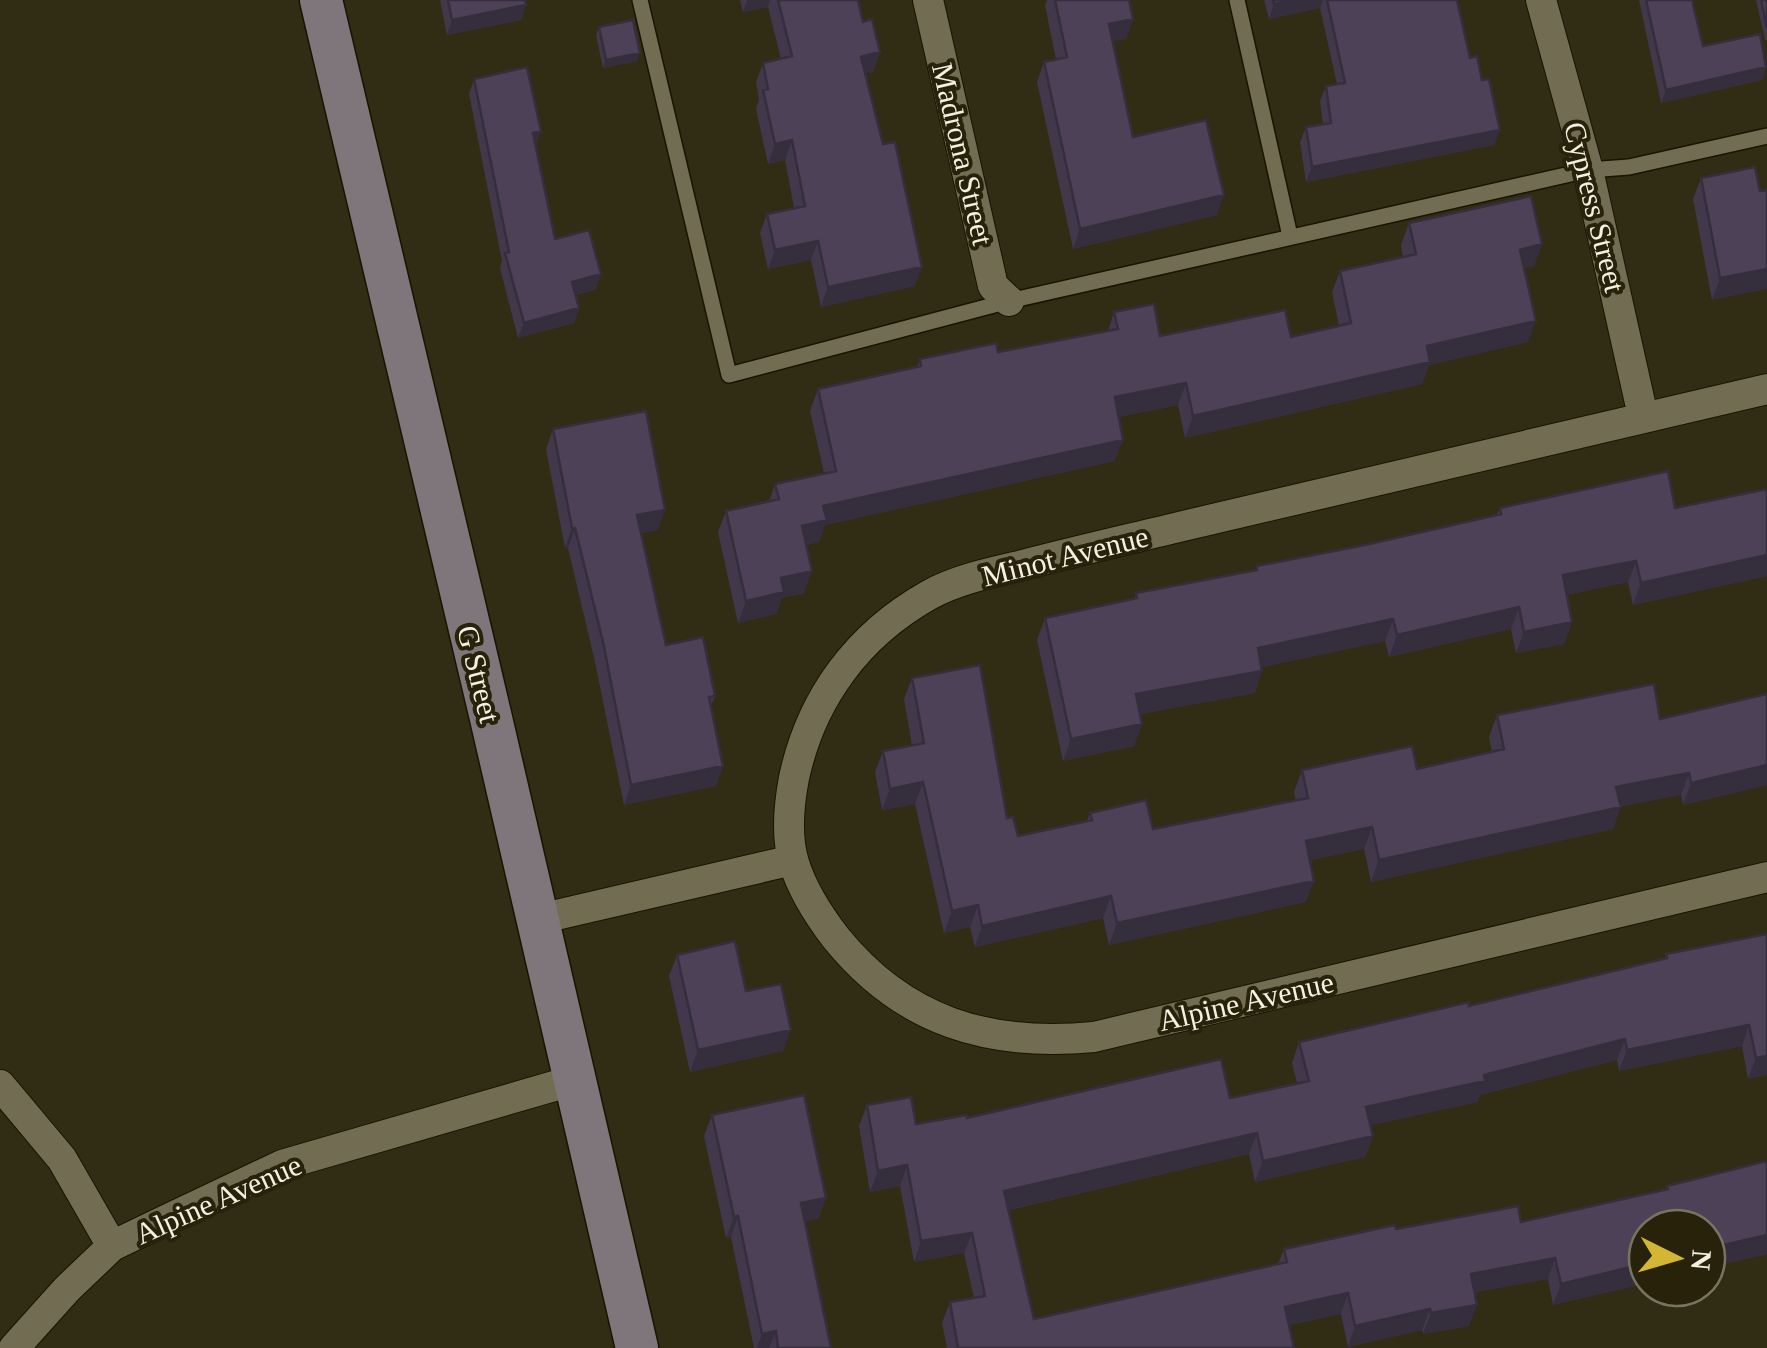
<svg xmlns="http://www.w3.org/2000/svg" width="1767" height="1348" viewBox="0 0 1767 1348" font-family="'Times New Roman',serif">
	<rect width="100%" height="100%" fill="#312c14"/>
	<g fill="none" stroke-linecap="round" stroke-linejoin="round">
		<defs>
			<path id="lane" d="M640,0L729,375L1009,301L1588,170L1629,167L1767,136
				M1237,0L1290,236"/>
			<path id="street" d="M928,0L993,286L1009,301
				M1541,0L1588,170L1643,416
				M1767,389C1571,435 1375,481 1179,527C1125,540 1072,552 1019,566C989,573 956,580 929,595C858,635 811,698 794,778C789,804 786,837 794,863C802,889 819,916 836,938C904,1022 989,1047 1094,1037L1767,877
				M539,919L793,860
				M0,1085L62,1159L112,1246
				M14,1348L67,1289L112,1246L166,1220L282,1165L575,1080"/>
			<path id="secondary" d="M321,0C427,449 535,898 637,1348"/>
		</defs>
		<use href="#lane" stroke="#191400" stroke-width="18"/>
		<use href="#street" stroke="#191400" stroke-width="32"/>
		<use href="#secondary" stroke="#191400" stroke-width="45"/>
		<use href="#lane" stroke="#726d52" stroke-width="15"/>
		<use href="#street" stroke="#726d52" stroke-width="30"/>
		<use href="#secondary" stroke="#7e767b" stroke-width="42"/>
	</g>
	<path fill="#41384b" d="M440,0H525L521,20L447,35Z
		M740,0H858L863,22L880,52L873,72L866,73L915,286L821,307L811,260L768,269L760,233L767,214L794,208L785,160L768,164L756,109L759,99L756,82L763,63L781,59L768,7L743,12Z
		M1047,0H1129L1133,19L1126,39L1113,41L1133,137L1217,215L1073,249L1037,82L1044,62L1056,60L1045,5Z
		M1264,0H1457L1470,58L1482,80L1500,130L1494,145L1306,182L1300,142L1306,127L1323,124L1320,101L1326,86L1337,84L1320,8L1269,19Z
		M1639,0H1692L1703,46L1766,67L1762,80L1661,103Z
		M1756,0H1767V40H1765Z
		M599,27L637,61L603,68L596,35Z
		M474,79L535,146L555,239L596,289L576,295L579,308L574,323L518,338L500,268L502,261L469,94Z
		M1701,178L1760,191L1712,300L1693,199Z
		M1409,223L1542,244L1534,266L1524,268L1528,342L1429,365L1422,384L1185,438L1178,405L1119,417L1115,461L825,525L819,542L806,545L804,593L782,598L776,614L738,623L718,532L726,511L769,501L775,484L824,473L810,411L818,389L917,367L920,359L998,352L1108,331L1114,312L1160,336L1291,337L1339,326L1332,292L1340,271L1403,257L1401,245Z
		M553,429L658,530L641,533L666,645L715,696L711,706L716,786L624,805L595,662L568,548H565L546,449Z
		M1767,489V576L1633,605L1628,582L1566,595L1572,622L1564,644L1516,653L1511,629L1389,657L1385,641L1262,667L1255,693L1140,714L1142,724L1134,746L1063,761L1037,640L1045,618L1134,599L1136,593L1255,571L1257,566L1365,545L1497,514L1500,508H1675Z
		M912,678L1007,818L1018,836L1087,821L1090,813L1153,829L1296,801L1294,792L1302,770L1417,769L1492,752L1489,737L1497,715L1660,719L1767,694V785L1683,805L1681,795L1621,806L1613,829L1371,882L1364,849L1310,860L1306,902L1109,945L1103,918L975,947L970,927L944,933L915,804L882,810L875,772L883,751L912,745L904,699Z
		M1767,934V1075L1748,1079L1742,1046L1619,1071L1617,1060L1480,1095L1478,1102L1370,1125L1373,1136L1365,1157L1255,1182L1249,1154L1009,1210L1034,1319L1278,1264L1284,1249L1396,1229L1521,1222L1666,1189L1667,1186L1767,1254L1707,1268V1228H1647V1283L1553,1305L1548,1279L1475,1292L1469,1326L1423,1334L1422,1330L1348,1347L1341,1314L1289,1325L1294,1348H947L942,1323L950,1302L974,1298L964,1253L914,1262L900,1186L870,1192L859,1126L867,1105L916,1124L967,1118L1230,1098L1297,1083L1292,1063L1299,1042L1469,1006L1665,958L1666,954Z
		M677,955L783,1051L690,1072L669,976Z
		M712,1115L826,1198L818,1219L805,1221L831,1348H754L731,1237L726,1238L704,1136Z"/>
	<path fill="#352e3d" d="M747,0H770L768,7L743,12Z
		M1293,0H1323L1320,8L1269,19L1274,4Z
		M526,5L521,20L447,35L452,20Z
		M1133,19L1126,39L1102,43L1109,24Z
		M880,52L873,72L854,76L861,57Z
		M640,53L637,61L603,68L606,60Z
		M1766,67L1762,80L1661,103L1666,90Z
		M1500,130L1494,145L1306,182L1312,167Z
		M541,131L536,146L533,133Z
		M792,140L785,160L768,164L775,144Z
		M1224,195L1217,215L1073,249L1080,229Z
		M818,241L811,260L768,269L775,250Z
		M1542,244L1534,266L1512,271L1520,250Z
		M922,267L915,286L821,307L828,287Z
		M1767,269V289L1712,300L1720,278Z
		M601,274L596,289L567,297L572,282Z
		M579,308L574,323L518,338L524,323Z
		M1536,321L1528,342L1429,365L1422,384L1185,438L1193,416L1427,346Z
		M1186,383L1178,405L1107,419L1115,397Z
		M1123,440L1115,461L825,525L819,542L794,548L802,526L823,506Z
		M665,510L658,530L630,536L637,515Z
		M572,528H575L568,548H565Z
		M1767,555V576L1633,605L1641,583Z
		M1636,561L1628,582L1555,597L1563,575Z
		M812,571L804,593L782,598L776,614L738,623L746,601L781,578Z
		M1519,607L1511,629L1389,657L1397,635Z
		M1393,619L1385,641L1250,670L1258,648Z
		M1572,622L1564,644L1516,653L1524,632Z
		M1262,671L1255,693L1128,716L1136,694Z
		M1142,724L1134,746L1063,761L1071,739Z
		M1767,765V785L1683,805L1691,783Z
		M723,766L716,786L624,805L631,785Z
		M1689,773L1681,795L1609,809L1616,787Z
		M923,782L915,804L882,810L890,789Z
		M1621,807L1613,829L1371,882L1379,860Z
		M1372,827L1364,849L1298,863L1306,841Z
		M1314,881L1306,902L1109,945L1117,923Z
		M1111,896L1103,918L975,947L982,926Z
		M978,905L970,927L944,933L952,911Z
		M1749,1025L1742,1046L1619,1071L1627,1050Z
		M791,1030L783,1051L690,1072L698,1050Z
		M1625,1039L1617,1060L1480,1095L1478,1102L1359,1128L1366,1107Z
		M1767,1056V1075L1748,1079L1756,1058Z
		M1257,1133L1249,1154L997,1212L1004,1191Z
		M1373,1136L1365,1157L1255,1182L1263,1161Z
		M907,1165L900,1186L870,1192L878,1171Z
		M826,1198L818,1219L794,1224L801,1203Z
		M738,1216L731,1237L726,1238L734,1217Z
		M972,1233L964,1253L914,1262L921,1241Z
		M1767,1235V1254L1707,1268V1249Z
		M1555,1258L1548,1279L1464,1294L1471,1274Z
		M1647,1263V1283L1553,1305L1561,1284Z
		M1348,1293L1341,1314L1278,1327L1285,1307Z
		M1477,1305L1469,1326L1423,1334L1431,1313Z
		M1430,1309L1422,1330L1348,1347L1355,1326Z
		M776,1331L769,1348H757L762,1334Z"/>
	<path fill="#4c4157" stroke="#352e3d" stroke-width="2.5" d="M448,0H525L526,5L452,20Z
		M778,0H858L863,22L872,19L880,52L861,57L883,144L895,142L922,267L828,287L818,241L775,250L767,214L805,206L792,140L775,144L763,90L768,89L763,63L792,56Z
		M1055,0H1129L1133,19L1109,24L1133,137L1206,120L1224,195L1080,229L1044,62L1067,57Z
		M1273,0H1293L1274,4Z
		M1327,0H1457L1470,58L1477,56L1482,80L1489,79L1500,130L1312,167L1306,127L1331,123L1326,86L1345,83Z
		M1646,0H1692L1703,46L1760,34L1766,67L1666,90Z
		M1761,0H1767V28Z
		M633,20L640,53L606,60L599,27Z
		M527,67L541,131L533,133L555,239L589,230L601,274L572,282L579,308L524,323L505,253L509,252L474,79Z
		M1755,167L1760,191L1767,190V269L1720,278L1701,178Z
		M1531,196L1542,244L1520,250L1536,321L1427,346L1430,362L1193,416L1186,383L1115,397L1123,440L823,506L827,520L802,526L812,571L781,578L784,592L746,601L726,511L779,499L775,484L836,471L818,389L921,366L920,359L996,343L998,352L1118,329L1114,312L1154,304L1160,336L1285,310L1291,337L1351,323L1340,271L1416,254L1409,223Z
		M646,411L665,510L637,515L666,645L703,637L715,696L709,697L723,766L631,785L603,642L575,528H572L553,429Z
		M1668,471L1675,508L1767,489V555L1641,583L1636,561L1563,575L1572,622L1524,632L1519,607L1397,635L1393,619L1258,648L1262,671L1136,694L1142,724L1071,739L1045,618L1137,598L1136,593L1257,570V566L1365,545L1501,514L1500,508Z
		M980,665L1007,818L1013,817L1018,836L1092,820L1090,813L1146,800L1153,829L1308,798L1302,770L1412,746L1417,769L1504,749L1497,715L1654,684L1660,719L1767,694V765L1691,783L1689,773L1616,787L1621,807L1379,860L1372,827L1306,841L1314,881L1117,923L1111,896L982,926L978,905L952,911L923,782L890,789L883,751L924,743L912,678Z
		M1767,934V1056L1756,1058L1749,1025L1627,1050L1625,1039L1484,1075L1485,1081L1366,1107L1373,1136L1263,1161L1257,1133L1004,1191L1034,1319L1287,1262L1284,1249L1395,1225L1396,1229L1518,1206L1521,1222L1668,1189L1667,1186L1767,1161V1235L1707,1249V1228H1647V1263L1561,1284L1555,1258L1471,1274L1477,1305L1431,1313L1430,1309L1355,1326L1348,1293L1285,1307L1294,1348H958L950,1302L985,1296L972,1233L921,1241L907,1165L878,1171L867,1105L911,1097L916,1124L967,1115V1118L1221,1059L1230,1098L1309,1081L1299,1042L1469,1002V1006L1667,958L1666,954Z
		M735,941L746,991L781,984L791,1030L698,1050L677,955Z
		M804,1095L826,1198L801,1203L831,1348H778L776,1331L762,1334L738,1216L734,1217L712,1115Z"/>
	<g text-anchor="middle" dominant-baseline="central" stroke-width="8" stroke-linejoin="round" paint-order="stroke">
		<g font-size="30" fill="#f3f0e1" stroke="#28220a">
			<text transform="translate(963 154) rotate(77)">Madrona Street</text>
			<text transform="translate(1595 207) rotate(76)">Cypress Street</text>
			<text transform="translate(1065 556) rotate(-14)">Minot Avenue</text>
			<text transform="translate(479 674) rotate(76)">G Street</text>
			<text transform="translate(1246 1001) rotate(-13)">Alpine Avenue</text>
			<text transform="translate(218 1199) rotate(-24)">Alpine Avenue</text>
		</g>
	</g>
	<g transform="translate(1677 1258) rotate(95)"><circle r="48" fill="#28220a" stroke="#797460" stroke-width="2.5"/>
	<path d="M0-8L18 38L0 25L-18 38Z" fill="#d4b635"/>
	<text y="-15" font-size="28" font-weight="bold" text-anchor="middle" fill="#f3f0e1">N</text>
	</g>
</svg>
